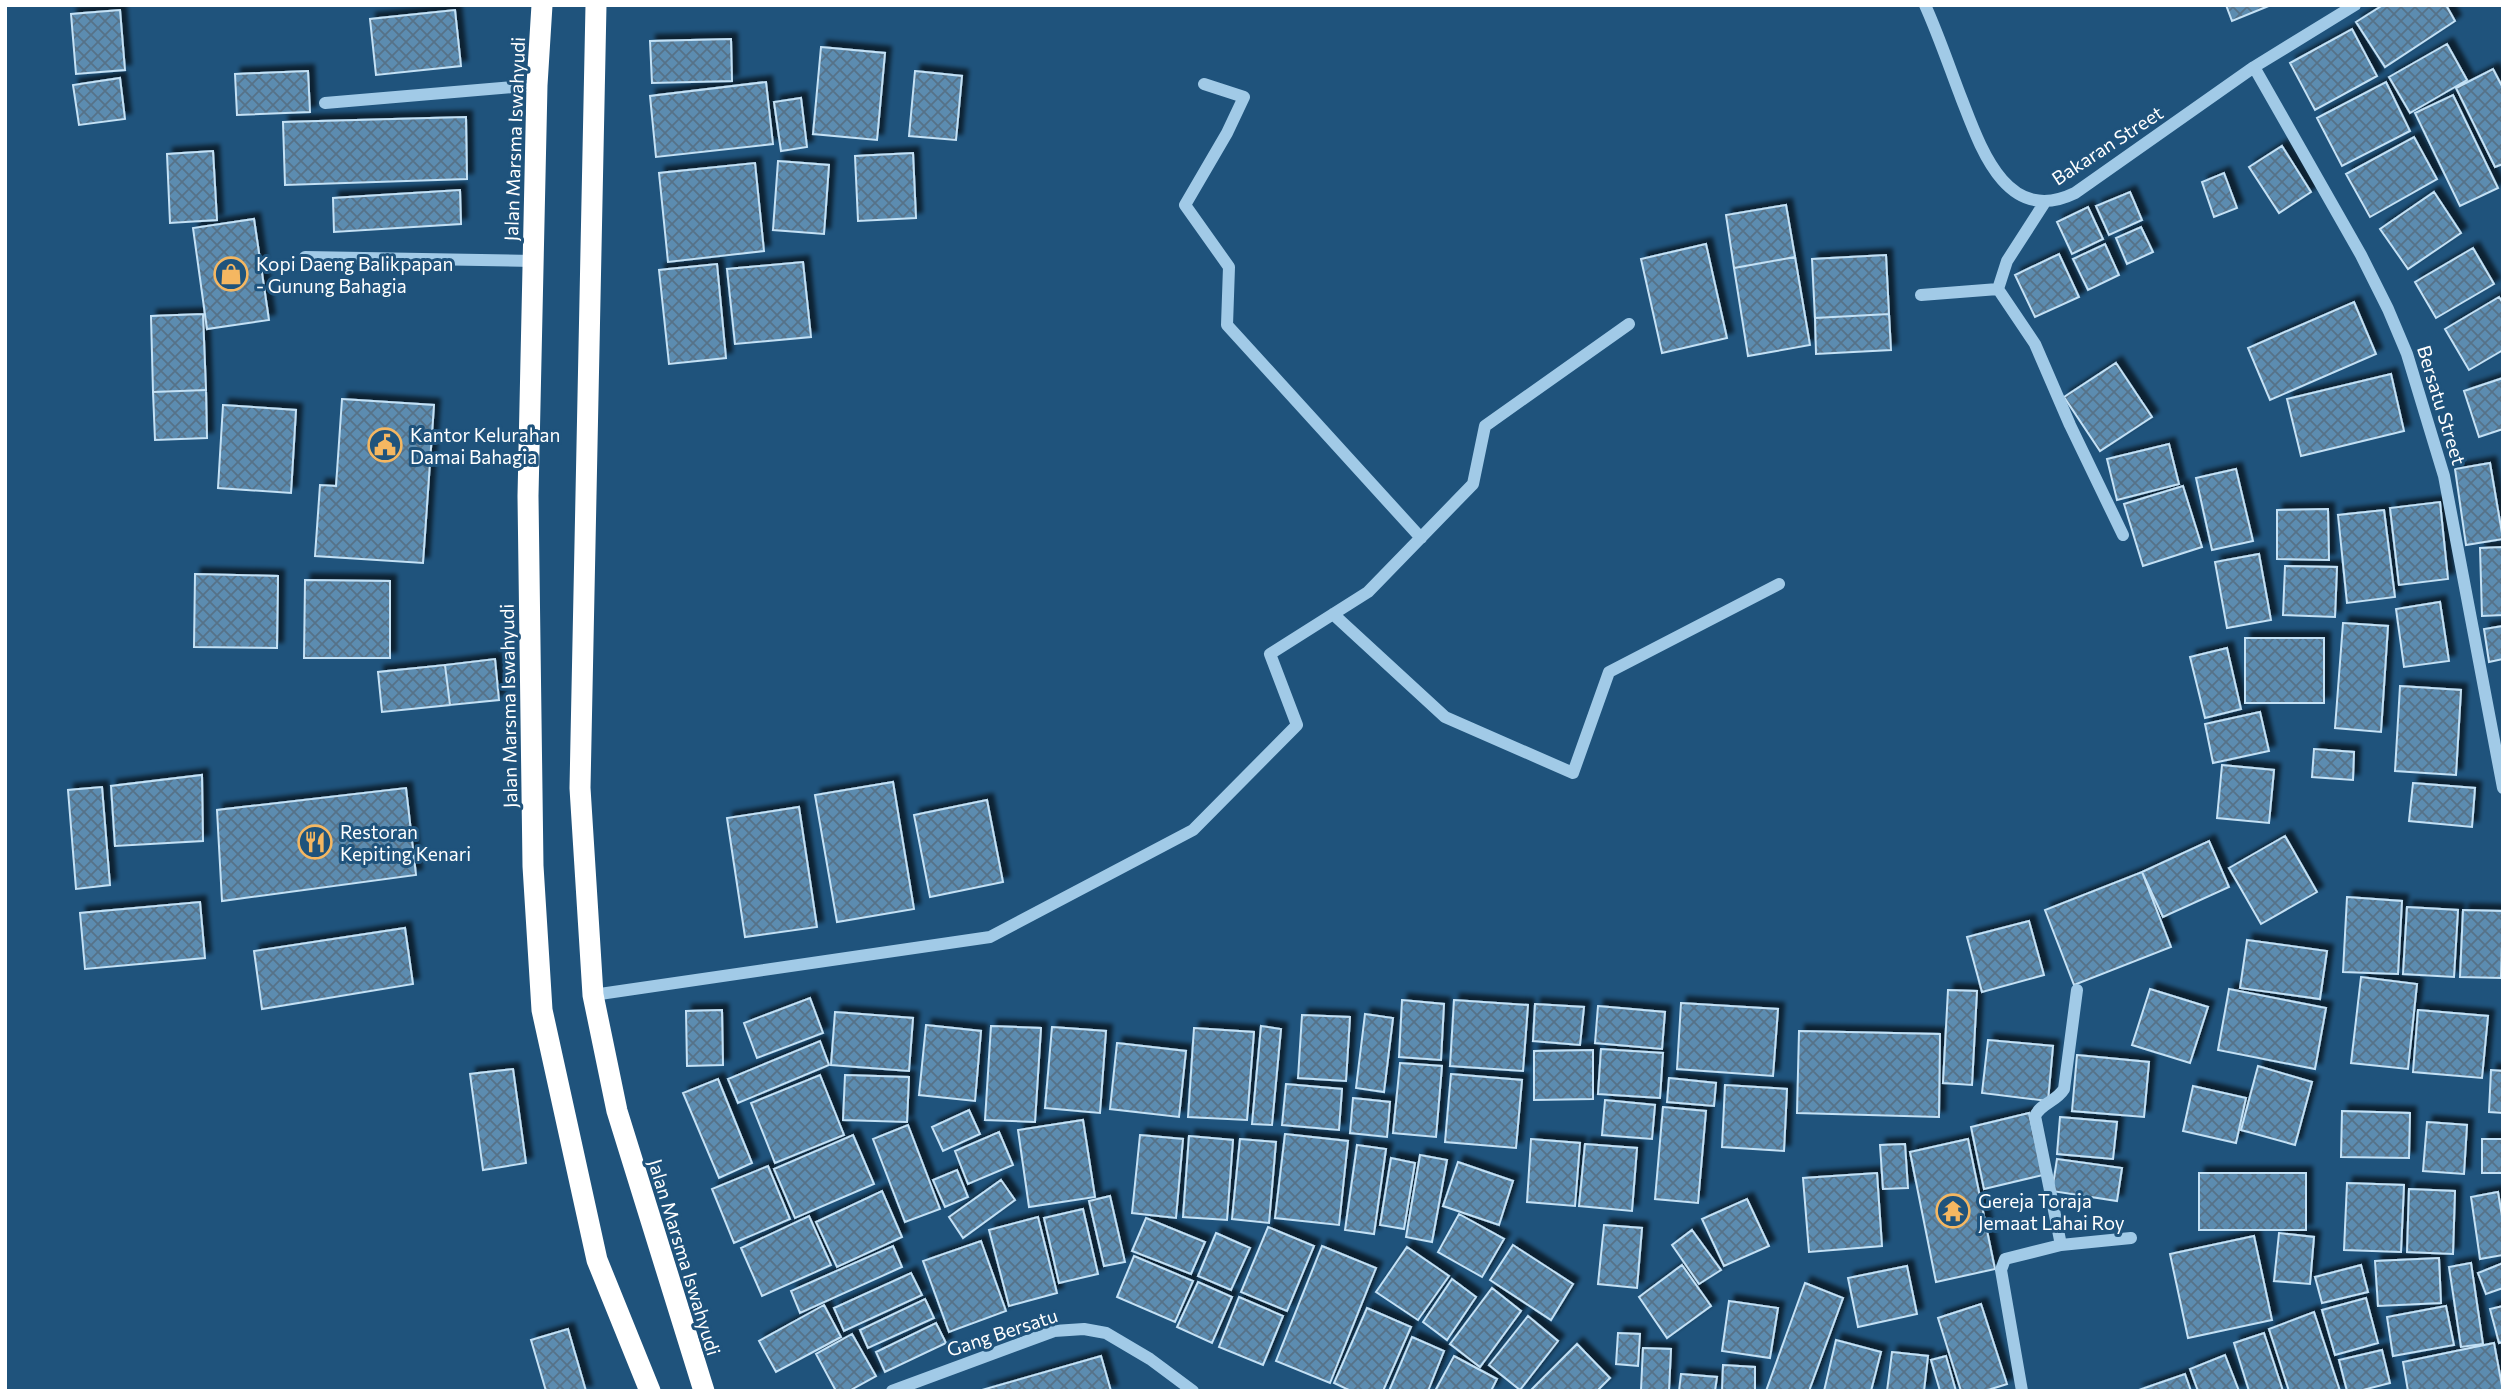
<svg xmlns="http://www.w3.org/2000/svg" width="2508" height="1396" viewBox="0 0 2508 1396" font-family="Commissioner,sans-serif">
	<defs>
		<pattern id="building-cross-hatch" width="8" height="8" patternUnits="userSpaceOnUse" patternTransform="scale(1.75)"><rect width="8" height="8" fill="#5c8cb0"/><path d="M0 0l8 8M0 8l8-8" fill="none" stroke="#567288"/></pattern>
		<filter id="shadow"><feDropShadow dx="6" dy="-6" stdDeviation="2" flood-color="#0009"/></filter>
	</defs>
	<rect width="100%" height="100%" fill="#1f537c"/>
	<path fill="url(#building-cross-hatch)" stroke="#c4e1f5" stroke-width="2" filter="url(#shadow)" d="M2226,5H2271L2232,21Z
		M2383,5H2446L2455,21L2385,67L2356,22Z
		M120,10L125,70L76,74L71,14Z
		M455,10L461,66L376,75L370,19Z
		M2352,29L2377,76L2315,110L2290,63Z
		M731,39L732,81L652,83L650,41Z
		M2447,44L2467,80L2410,113L2389,77Z
		M821,47L885,53L877,140L813,134Z
		M2493,69L2503,88V164L2495,167L2456,88Z
		M308,71L310,112L237,115L235,74Z
		M915,71L962,76L956,140L909,136Z
		M120,78L125,119L79,125L73,85Z
		M766,82L773,144L656,157L650,96Z
		M2386,82L2410,131L2342,166L2317,118Z
		M2453,95L2498,188L2460,206L2415,113Z
		M801,98L807,147L781,151L774,102Z
		M466,117L467,179L285,185L283,122Z
		M2414,137L2437,179L2370,217L2346,174Z
		M2282,146L2311,192L2279,213L2249,167Z
		M213,151L217,220L170,223L167,154Z
		M913,153L916,218L858,221L855,156Z
		M778,161L829,165L824,234L773,230Z
		M755,163L764,251L668,262L659,173Z
		M2224,173L2237,208L2214,217L2202,182Z
		M460,190L461,224L334,232L333,198Z
		M2130,192L2142,220L2109,235L2096,206Z
		M2434,192L2461,233L2408,269L2380,229Z
		M1786,205L1795,257L1734,268L1726,215Z
		M2088,207L2103,239L2072,254L2057,222Z
		M254,219L269,320L207,329L193,228Z
		M2141,227L2153,252L2127,264L2116,238Z
		M1706,244L1727,338L1662,353L1641,259Z
		M2105,244L2119,275L2088,290L2073,259Z
		M2473,248L2494,284L2436,318L2415,282Z
		M2059,254L2079,297L2035,317L2015,275Z
		M1886,255L1889,314L1815,318L1812,259Z
		M1795,257L1810,345L1748,356L1734,268Z
		M803,262L811,337L735,344L727,269Z
		M717,264L726,358L669,364L659,270Z
		M2499,297L2503,303V350L2469,370L2445,329Z
		M2354,302L2376,354L2270,400L2248,348Z
		M203,314L206,390L153,392L151,316Z
		M1889,314L1891,350L1816,354L1815,318Z
		M2116,363L2152,417L2100,451L2064,397Z
		M2391,374L2404,431L2301,456L2287,399Z
		M2503,378V429L2479,437L2464,391Z
		M206,390L207,438L155,440L153,392Z
		M342,399L434,405L423,563L315,556L320,485L336,486Z
		M223,405L296,410L291,493L218,488Z
		M2169,444L2179,484L2117,500L2107,459Z
		M2490,463L2503,539L2466,545L2455,469Z
		M2236,469L2253,541L2212,550L2196,478Z
		M2183,486L2202,547L2143,566L2124,504Z
		M2440,502L2448,579L2399,585L2390,508Z
		M2328,509L2329,560L2277,559V510Z
		M2384,510L2395,597L2347,603L2338,515Z
		M2503,547V615L2482,616L2480,548Z
		M2259,554L2271,620L2227,628L2215,562Z
		M2285,566L2337,567L2335,617L2283,615Z
		M195,574L278,576L277,648L194,647Z
		M305,580L390,581V658H304Z
		M2440,602L2449,661L2404,667L2396,609Z
		M2343,623L2388,626L2381,732L2335,728Z
		M2503,626V659L2489,662L2484,629Z
		M2245,638H2324V703H2245Z
		M2227,648L2241,709L2205,718L2190,657Z
		M495,659L499,700L450,705L445,665Z
		M445,665L450,705L382,712L378,672Z
		M2400,686L2461,690L2456,775L2395,771Z
		M2260,712L2269,751L2213,763L2205,724Z
		M2314,749L2354,752L2353,780L2312,777Z
		M2222,765L2274,770L2269,823L2217,818Z
		M202,775L203,841L115,846L111,786Z
		M893,782L914,909L837,922L815,795Z
		M2413,783L2475,788L2472,827L2409,821Z
		M102,787L110,885L76,889L68,790Z
		M406,788L416,875L222,901L217,810Z
		M987,800L1003,882L930,897L914,815Z
		M799,807L817,927L745,937L727,818Z
		M2285,836L2317,892L2261,924L2229,868Z
		M2209,841L2229,887L2163,917L2142,872Z
		M2142,872L2171,947L2074,985L2045,910Z
		M2347,897L2402,901L2398,974L2343,972Z
		M200,902L205,958L85,969L80,913Z
		M2407,907L2458,910L2454,977L2403,974Z
		M2463,910L2503,911L2501,978L2460,977Z
		M2029,921L2044,975L1982,992L1967,937Z
		M405,928L413,984L262,1009L254,951Z
		M2247,940L2327,951L2320,999L2240,988Z
		M2361,977L2417,984L2408,1069L2351,1063Z
		M2150,989L2208,1007L2190,1063L2132,1045Z
		M2229,989L2326,1008L2315,1069L2218,1050Z
		M1948,990L1977,991L1972,1085L1943,1083Z
		M810,998L823,1033L757,1058L744,1023Z
		M1402,1000L1444,1004L1441,1060L1399,1057Z
		M1454,1000L1528,1005L1523,1071L1450,1066Z
		M1681,1003L1778,1009L1773,1076L1677,1069Z
		M1535,1004L1584,1007L1580,1045L1533,1041Z
		M1598,1006L1665,1012L1662,1049L1595,1043Z
		M722,1010L723,1065L687,1066L686,1011Z
		M2418,1010L2488,1016L2482,1078L2413,1072Z
		M835,1012L913,1018L909,1071L831,1065Z
		M1365,1014L1393,1018L1384,1092L1356,1088Z
		M1302,1015L1350,1017L1346,1081L1298,1078Z
		M926,1025L981,1031L975,1101L919,1095Z
		M991,1026L1041,1028L1035,1122L985,1120Z
		M1261,1026L1281,1029L1272,1125L1252,1124Z
		M1052,1027L1106,1031L1100,1113L1045,1108Z
		M1194,1028L1254,1032L1247,1120L1188,1117Z
		M1799,1031L1940,1034L1939,1117L1797,1113Z
		M1988,1040L2053,1046L2048,1101L1982,1093Z
		M820,1041L829,1065L738,1103L728,1079Z
		M1117,1043L1186,1051L1179,1117L1110,1109Z
		M1601,1049L1663,1053L1660,1098L1598,1094Z
		M1593,1050V1099L1534,1100V1051Z
		M2077,1055L2149,1062L2144,1117L2072,1111Z
		M1400,1063L1442,1066L1436,1137L1393,1133Z
		M2258,1066L2312,1082L2295,1145L2241,1130Z
		M513,1069L526,1163L483,1170L470,1074Z
		M2491,1070L2503,1071V1113L2489,1112Z
		M1451,1074L1522,1080L1516,1148L1445,1142Z
		M820,1075L844,1135L775,1163L751,1103Z
		M845,1075L909,1077L907,1122L843,1120Z
		M1669,1078L1716,1083L1714,1106L1667,1102Z
		M718,1079L752,1163L719,1178L683,1093Z
		M1286,1084L1342,1089L1339,1130L1282,1125Z
		M1725,1085L1787,1089L1784,1151L1722,1147Z
		M2193,1086L2246,1098L2236,1143L2183,1131Z
		M1353,1098L1390,1102L1387,1137L1350,1133Z
		M1605,1100L1655,1105L1652,1139L1602,1135Z
		M1663,1107L1706,1111L1698,1203L1655,1199Z
		M969,1110L980,1134L943,1151L932,1127Z
		M2342,1111L2410,1113L2409,1158L2341,1157Z
		M2029,1113L2043,1175L1984,1189L1971,1127Z
		M2060,1117L2117,1122L2113,1159L2057,1154Z
		M1083,1120L1095,1197L1029,1207L1018,1130Z
		M2427,1122L2467,1125L2464,1174L2423,1171Z
		M908,1125L940,1209L905,1222L873,1139Z
		M999,1132L1013,1165L968,1184L955,1151Z
		M1285,1134L1348,1141L1339,1225L1275,1218Z
		M853,1135L874,1184L795,1218L774,1169Z
		M1140,1135L1183,1139L1176,1218L1132,1213Z
		M1189,1136L1233,1140L1227,1220L1183,1217Z
		M1240,1139L1276,1142L1269,1223L1232,1219Z
		M1531,1139L1580,1143L1575,1206L1527,1202Z
		M1968,1139L1995,1269L1936,1282L1910,1152Z
		M2482,1139H2503V1173H2482Z
		M1585,1144L1637,1148L1632,1211L1579,1206Z
		M1905,1144L1908,1188L1883,1189L1880,1145Z
		M1357,1145L1386,1149L1374,1234L1345,1230Z
		M1420,1155L1447,1160L1432,1242L1406,1237Z
		M1391,1158L1415,1163L1404,1229L1380,1225Z
		M2057,1159L2122,1168L2117,1201L2052,1191Z
		M1458,1162L1513,1181L1499,1225L1443,1206Z
		M768,1166L790,1219L734,1243L712,1189Z
		M957,1170L968,1197L945,1207L933,1180Z
		M1877,1173L1882,1246L1809,1252L1803,1178Z
		M2199,1173H2306V1230H2199Z
		M1001,1180L1015,1200L963,1238L949,1217Z
		M2347,1183L2404,1185L2401,1252L2344,1250Z
		M2409,1189L2455,1191L2453,1254L2407,1252Z
		M882,1191L902,1237L837,1267L816,1222Z
		M2498,1192L2503,1222V1255L2480,1259L2471,1197Z
		M1110,1196L1125,1262L1104,1266L1089,1201Z
		M1747,1199L1769,1246L1724,1266L1702,1219Z
		M1083,1209L1098,1274L1059,1283L1044,1218Z
		M1459,1214L1504,1239L1482,1277L1438,1252Z
		M809,1216L831,1265L762,1296L741,1248Z
		M1038,1217L1057,1293L1009,1306L989,1230Z
		M1146,1218L1205,1242L1191,1274L1132,1251Z
		M1604,1225L1642,1228L1637,1288L1598,1284Z
		M1268,1227L1314,1246L1287,1311L1241,1292Z
		M1692,1230L1721,1270L1699,1284L1672,1245Z
		M1216,1233L1250,1248L1231,1290L1198,1276Z
		M2279,1233L2314,1237L2310,1284L2274,1281Z
		M2254,1236L2272,1320L2188,1338L2170,1254Z
		M981,1241L1006,1311L949,1332L923,1261Z
		M1513,1245L1573,1284L1551,1320L1490,1280Z
		M893,1246L902,1267L800,1313L791,1291Z
		M1322,1246L1376,1268L1330,1383L1276,1361Z
		M1407,1247L1449,1276L1418,1320L1376,1292Z
		M1134,1256L1193,1281L1175,1322L1117,1297Z
		M2439,1258L2441,1303L2378,1306L2375,1261Z
		M2471,1263L2483,1344L2461,1347L2449,1267Z
		M2503,1263V1288L2486,1294L2478,1273Z
		M1682,1265L1711,1306L1667,1338L1639,1297Z
		M2361,1265L2368,1292L2322,1303L2315,1277Z
		M1907,1266L1917,1314L1858,1327L1848,1278Z
		M911,1273L922,1295L844,1331L834,1308Z
		M1452,1279L1476,1297L1447,1340L1423,1322Z
		M1198,1282L1232,1297L1212,1343L1177,1327Z
		M1805,1283L1843,1298L1809,1391H1766Z
		M1492,1288L1521,1311L1480,1367L1450,1344Z
		M1239,1297L1283,1316L1263,1365L1219,1347Z
		M2366,1298L2378,1343L2335,1355L2322,1310Z
		M925,1299L934,1318L868,1348L860,1330Z
		M1729,1301L1778,1308L1770,1358L1722,1351Z
		M1981,1304L2007,1384L1985,1391H1961L1938,1318Z
		M824,1305L841,1337L776,1372L759,1341Z
		M2446,1306L2454,1345L2393,1356L2387,1317Z
		M2503,1306V1342L2499,1343L2490,1309Z
		M1367,1308L1411,1327L1383,1391H1351L1334,1383Z
		M2314,1312L2340,1391H2289L2269,1329Z
		M1528,1316L1558,1341L1520,1390L1489,1365Z
		M936,1323L946,1343L885,1372L876,1352Z
		M568,1329L586,1391H546L531,1340Z
		M1618,1333L1640,1334L1638,1366L1616,1364Z
		M2264,1333L2283,1391H2249L2234,1343Z
		M852,1334L876,1376L849,1391H836L816,1354Z
		M1412,1337L1444,1351L1428,1391H1389Z
		M1836,1340L1881,1352L1871,1391H1824Z
		M2494,1343L2503,1391H2408L2403,1362Z
		M1577,1344L1610,1378L1597,1391H1530Z
		M1643,1348L1671,1349L1669,1391L1641,1390Z
		M2382,1350L2390,1383L2359,1391H2347L2339,1360Z
		M1892,1352L1928,1356L1924,1391H1887Z
		M2225,1355L2239,1391H2198L2190,1369Z
		M1101,1356L1111,1391L982,1390Z
		M1454,1356L1497,1379L1491,1391H1435Z
		M1946,1356L1956,1391H1940L1931,1360Z
		M1723,1365L1755,1367V1391H1722Z
		M1681,1374L1717,1377L1715,1391H1679Z
		M2185,1374L2191,1391H2136Z"/>
	<g fill="none" stroke-linecap="round" stroke-linejoin="round">
		<path stroke="#a1cae7" stroke-width="12" d="M1925,5C1939,36 1950,69 1962,100C1981,149 2007,226 2075,193L2254,67L2355,5
			M2254,67L2361,255L2388,309L2407,354L2444,476L2503,788
			M1204,84L1244,97L1227,133L1185,205L1229,267L1227,325L1421,538
			M325,103L537,85
			M305,257L533,261
			M1998,289L2035,344L2070,425L2123,535
			M1921,295L1998,289L2007,261L2045,202
			M1333,614L1445,717L1573,773L1609,672L1779,584
			M593,995L990,937L1193,830L1297,725L1270,654L1368,592L1473,484L1485,426L1629,324
			M2061,1245L2131,1238
			M892,1391L1054,1331L1084,1329L1106,1333L1150,1359L1193,1391
			M2022,1391L2001,1270L2005,1259L2061,1245L2035,1116C2041,1103 2056,1102 2064,1089L2077,990"/>
		<path stroke="#fff" stroke-width="21" d="M542,5L537,85L528,496L533,866L542,1010L597,1260L650,1391
			M596,5L580,788L593,995L617,1111L704,1391"/>
	</g>
	<defs>
		<symbol id="shop-ring" viewBox="-11 -11 22 22"><circle r="9.5" fill="#1f537c" stroke="#f5b761" stroke-width="1.5"/><path d="M-5-2.5h2.3a2.7 3.5 0 0 1 5.4 0H5L5.5 6h-11ZM-1.5-2.5h3a1.5 2.3 0 0 0-3 0Z" fill="#f5b761"/></symbol>
		<symbol id="civic-ring" viewBox="-11 -11 22 22"><circle r="9.5" fill="#1f537c" stroke="#f5b761" stroke-width="1.5"/><path d="M-.6-6.5H3V-4.5H.6V-3L4-1V1h2V6H-6V1h2V-1L-.6-3ZM-1.2 2.5V6h2.4V2.5Z" fill="#f5b761"/></symbol>
		<symbol id="restaurant-ring" viewBox="-11 -11 22 22"><circle r="9.5" fill="#1f537c" stroke="#f5b761" stroke-width="1.5"/><path d="M-5-6h1v4h1v-4h1v4h1v-4h1v5L-1.5 .5V6h-2V.5L-5-1ZM5-6V6H3V1.5H1.5Q1.5-4 5-6Z" fill="#f5b761"/></symbol>
		<symbol id="temple-ring" viewBox="-11 -11 22 22"><circle r="9.5" fill="#1f537c" stroke="#f5b761" stroke-width="1.5"/><path d="M0-6L5-2H3V0L6.5 2.5H4V6H1.5V3h-3V6H-4V2.5H-6.5L-3 0V-2H-5Z" fill="#f5b761"/></symbol>
	</defs>
	<g fill-rule="evenodd">
		<use href="#shop-ring" x="212" y="255" width="38" height="38"/>
		<use href="#civic-ring" x="366" y="426" width="38" height="38"/>
		<use href="#restaurant-ring" x="296" y="823" width="38" height="38"/>
		<use href="#temple-ring" x="1934" y="1192" width="38" height="38"/>
	</g>
	<g text-anchor="middle" dominant-baseline="central" stroke-width="6" stroke-linejoin="round" paint-order="stroke">
		<g font-size="19" fill="#fff" stroke="#1f537c">
			<text transform="translate(514 139) rotate(-88)">Jalan Marsma Iswahyudi</text>
			<text transform="translate(2107 145) rotate(-33)">Bakaran Street</text>
			<text transform="translate(2442 405) rotate(73)">Bersatu Street</text>
			<text transform="translate(508 706) rotate(-91)">Jalan Marsma Iswahyudi</text>
			<text transform="translate(685 1257) rotate(73)">Jalan Marsma Iswahyudi</text>
			<text transform="translate(1002 1332) rotate(-18)">Gang Bersatu</text>
		</g>
		<g font-size="19" fill="#fff" stroke="#1f537c" text-anchor="start">
			<text x="256" y="263">Kopi Daeng Balikpapan<tspan x="256" dy="22">- Gunung Bahagia</tspan></text>
			<text x="410" y="434">Kantor Kelurahan<tspan x="410" dy="22">Damai Bahagia</tspan></text>
			<text x="340" y="831">Restoran<tspan x="340" dy="22">Kepiting Kenari</tspan></text>
			<text x="1978" y="1200">Gereja Toraja<tspan x="1978" dy="22">Jemaat Lahai Roy</tspan></text>
		</g>
	</g>
	<rect width="2508" height="1396" fill="none" stroke="#ffffff" stroke-width="14"/>
</svg>
